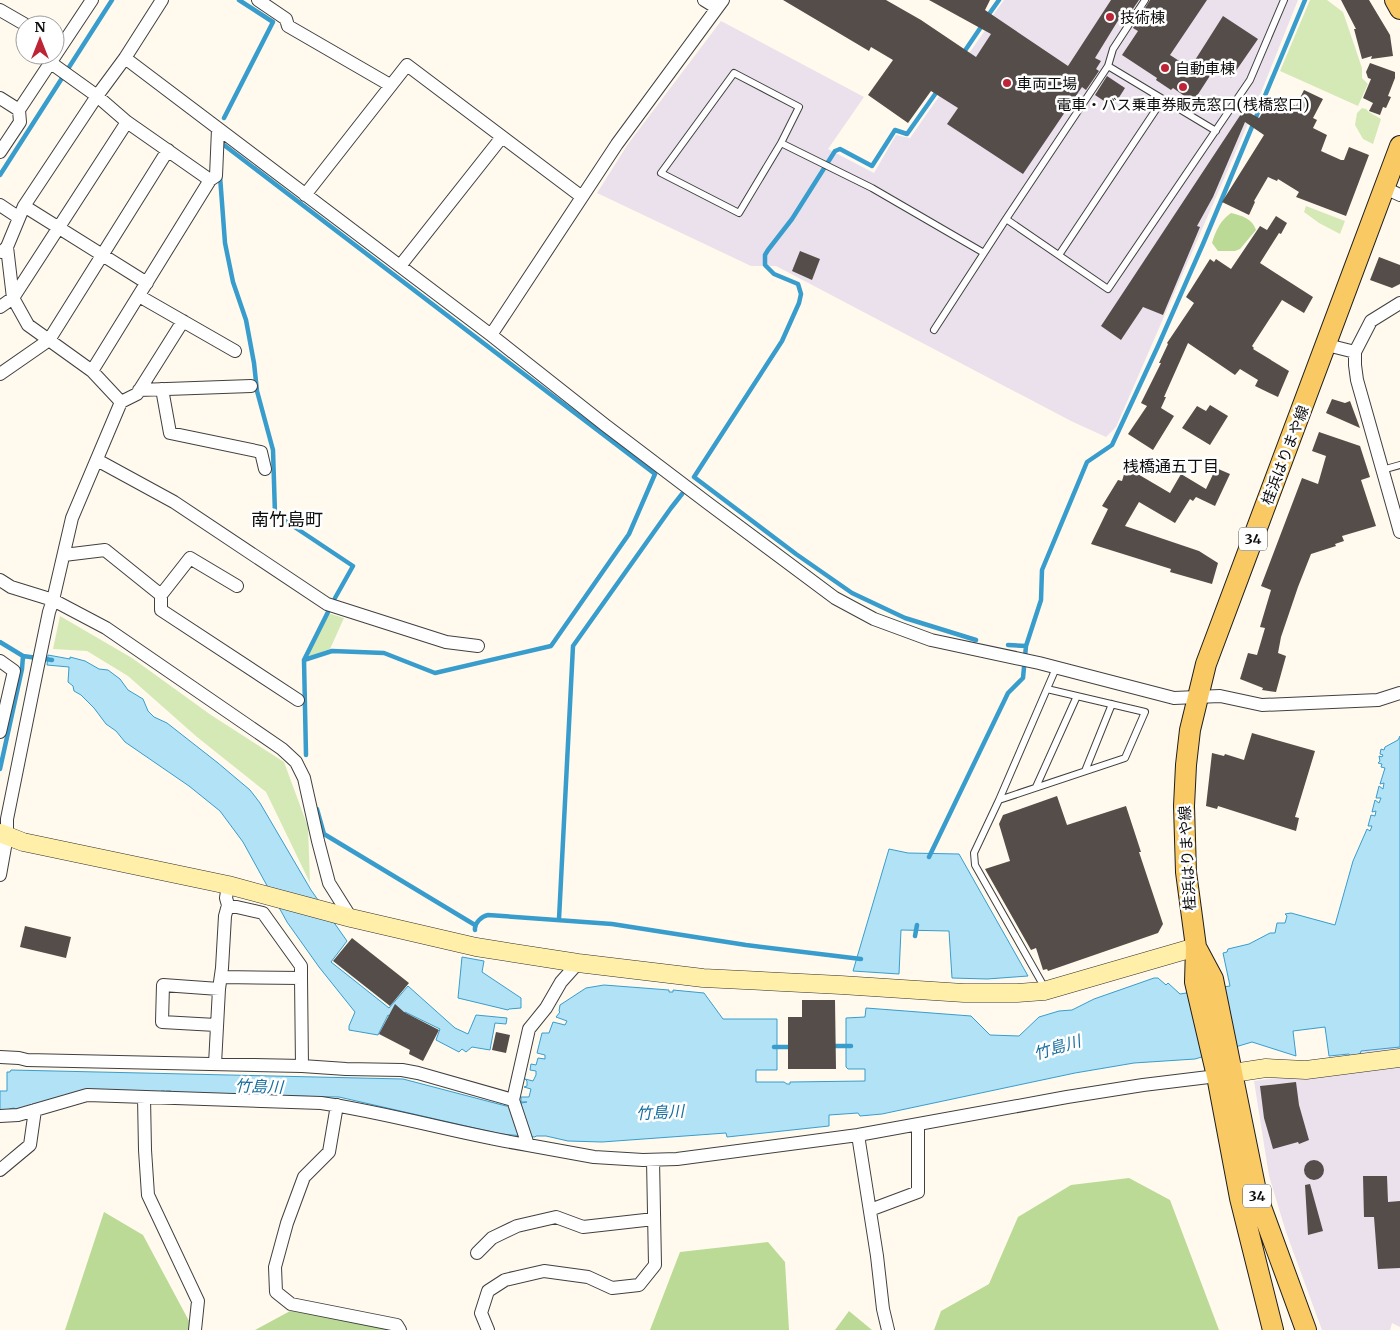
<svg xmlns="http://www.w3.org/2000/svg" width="1400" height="1330" viewBox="0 0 1400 1330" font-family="Merriweather,'Noto Sans JP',serif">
	<rect width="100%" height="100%" fill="#fffaed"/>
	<path fill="#eae1ec" d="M1004,0H1298L1256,105L1116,427L1106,437L1071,421L776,266H751L597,193L628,144L721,21L864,97L828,149L874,173L896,135L910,138L986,29L993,15Z
		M1400,1010V1327L1392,1323L1390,1330H1322L1286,1232L1269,1176L1254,1081L1297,1075L1350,1070L1363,1029Z"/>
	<path fill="#d5e9b7" d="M1310,0H1327L1343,12L1362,68V78L1368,84L1358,106L1280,71Z
		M1362,108L1366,109L1369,112L1381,119L1373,144L1363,139L1355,125L1357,113Z
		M1306,206L1345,221L1340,234L1319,223L1304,212Z
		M328,613L344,618L330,649L306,657Z
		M60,616L132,658L211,715L284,762L308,827L310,883L266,792L197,737L128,676L87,651L53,649Z"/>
	<path fill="#bada96" d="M1231,213C1242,216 1252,218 1256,230L1240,249L1235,251H1218L1212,243C1216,230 1220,221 1231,213Z
		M1129,1178L1170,1200L1219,1330H934L941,1311L989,1284L1018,1217L1071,1185Z
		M104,1212L143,1235L189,1321L190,1330H65Z
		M768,1242L785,1262L789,1330H650L680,1252Z
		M292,1310L389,1330H255Z
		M849,1311L872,1330H835Z"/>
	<path fill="#b1e2f6" stroke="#389dcd" d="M48,655L70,659V657L85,661L99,669L108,670L120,679L128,690L143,699L148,711L154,717L167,723L218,763L250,790L260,803L311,890L347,941L331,962L389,1008L408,986L455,1028L468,1034L476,1015L507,1018L506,1024L495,1023L490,1050L472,1047L466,1052L462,1049L459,1052L436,1040L440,1029L405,1012L400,1021L388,1015L378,1035L349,1030V1026L355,1012L319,967L287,922L243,842L220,811L189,786L125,742L116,731L106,724L94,708L81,695L74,691L73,686L68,682L69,667L47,665Z
		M1400,736V1047L1361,1051L1360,1054L1350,1056L1349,1054L1329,1056L1325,1027L1293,1031L1296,1056L1252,1042L1195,1059L1134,1063L1075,1073L882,1114L860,1116L858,1113L829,1115V1126L727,1137L726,1133L602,1142L568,1141L546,1136H536L535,1137L501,1134L339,1097L171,1094V1091H166L165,1093V1091H161L160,1093L88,1090L17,1110L14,1108L9,1109L8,1112L0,1111V1091H7V1072H10L11,1070L403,1079L506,1106L521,1105V1103L527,1102H521V1097H529L531,1089L524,1087L527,1086V1081L525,1079L533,1081L536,1075V1071L530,1070L531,1064L536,1065L538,1058L545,1059V1055L537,1053L542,1033H549L553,1022L565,1025L567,1021L556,1017L560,1012L559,1011L560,1005L586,988L604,985L669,990V992H673V990L704,993L723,1019H777V1070H756V1082H784L787,1084H790V1082L865,1081V1069H848L846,1067V1018L865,1017L866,1008L971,1016L990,1035L1019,1036L1039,1017L1059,1011L1072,1010L1094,999L1154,978H1158L1166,985L1168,983L1180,994L1230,986L1223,953L1227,952L1228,949L1249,944L1270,933H1275L1277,923H1285L1287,916L1285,914L1291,913L1335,925L1353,861L1367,829L1370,831L1372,826H1368L1371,815L1375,816L1376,811L1372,812L1375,800L1379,803L1381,798H1376L1379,786L1383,789L1384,783L1380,784L1385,768L1381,767L1382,764L1378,763L1380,761L1379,756L1382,757L1383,755L1380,754L1381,749L1384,750L1385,747L1398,740Z
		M889,849L908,853L959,854L1028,976L987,979L952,978L949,931L901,930L899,974L853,971Z
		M462,957L484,961L482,972L521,998V1008L509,1009L508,1010L458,998Z"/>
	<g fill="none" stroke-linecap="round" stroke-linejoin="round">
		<path stroke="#389dcd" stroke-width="4.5" d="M987,17L999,0
			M962,55L983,24
			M938,90L907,134L895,130L872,166L840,149L835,151L792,219L768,250L765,255V265L774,274L798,284L801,294L799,303L782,341L694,477L796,554L852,593L905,618L976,640
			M224,118L273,22L239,0
			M220,142L655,474L629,534L551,646L435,673L384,653L332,651L304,660
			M0,175L112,0
			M220,176L225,243L233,282L246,320L254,363L257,391L273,450L275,514L353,566L335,598
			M0,642L23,656L52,660
			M1008,645L1026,646
			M306,755L304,660L328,612
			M0,769L22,669L23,656
			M317,809L324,834L475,925
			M929,857L1008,693L1023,678L1026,646L1041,600L1042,570L1087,462L1112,445L1158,346L1203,244L1305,0
			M559,919L573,646L671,508L682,494
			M475,930C474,923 482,916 488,915L612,924L746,945L861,959
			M915,936L917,925
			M831,1046H851
			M774,1047H793"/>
	</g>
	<path fill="#554d49" d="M783,0H886L921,20L976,57L991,34L929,0H990L985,10L1068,66L1111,0H1139L1124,22L1119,19L1095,58L1101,61L1096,69L1099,71L1086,90L1082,87L1023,174L947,124L958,108L931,91L908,123L868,95L893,60L871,47L869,51Z
		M1150,0H1207L1170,55L1190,68L1223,16L1258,39L1231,78L1215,68L1193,102L1173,88L1171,90L1156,80L1157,78L1122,55L1138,31L1133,28Z
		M1341,0H1369L1390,35L1393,56L1371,59L1372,56L1362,59L1354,29H1356Z
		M1370,63L1395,72V78L1388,96L1391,97L1386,108L1383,107L1380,115L1369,111L1373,103L1363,98L1371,79L1368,78L1366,72Z
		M1107,76L1125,88L1113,107L1095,95Z
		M1304,90L1323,99L1313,118L1317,120L1313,128L1327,135L1321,151L1341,160H1344L1349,147L1369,155L1346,216L1296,197L1299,192L1278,179L1277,181L1268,177L1254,201L1255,202L1249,215L1222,202L1264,135L1245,122L1213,197L1197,226L1200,227L1163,315L1143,307L1121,340L1101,326L1243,111L1245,113L1246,111L1259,118L1268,104L1277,110L1283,99L1296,106Z
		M1276,216L1287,223L1281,234L1279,233L1260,263L1313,297L1304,313L1282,300L1252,346L1254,348L1253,349L1289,371L1278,397L1255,386L1258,380L1240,369L1235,375L1188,343L1164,397H1166L1161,408L1174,416L1153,450L1128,434L1147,406L1141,403L1161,363H1159L1168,344L1167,343L1194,303L1186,297L1210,259L1214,262L1216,259L1231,269L1260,226L1267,230Z
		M800,251L820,259L812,280L792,271Z
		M1379,257L1400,265V284L1392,288L1370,280Z
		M1332,399L1345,403L1350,401L1360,428L1326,413Z
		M1210,405L1228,416L1210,445L1182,428L1197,406L1206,411Z
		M1319,432L1360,446L1370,477L1361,480L1376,526L1342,536L1344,541L1335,544L1336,546L1311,554L1298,587L1281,637L1278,653L1286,656L1276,692L1262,690L1263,688L1240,679L1248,653L1257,655L1265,628L1260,627L1271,590L1261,586L1302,478L1318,484L1326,456L1312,451Z
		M1216,468L1230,474L1215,506L1196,497L1193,501L1190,499L1175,523L1139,502L1125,526L1199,551L1218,563L1212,584L1170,572L1171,569L1091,544L1108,509L1102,506L1118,480L1122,481L1125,471L1136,473L1170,493L1181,474L1206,489Z
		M1252,733L1315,751L1295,817L1299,818L1296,831L1218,806L1217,809L1206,806L1212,753L1224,756L1225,754L1244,760Z
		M1057,796L1067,825L1126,806L1141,852H1139L1163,924L1158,933L1048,971L1047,969L1043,970L1036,948L1031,950L985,869L1010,861L999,824L1003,815Z
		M25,926L71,937L66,958L20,947Z
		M352,938L409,983L390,1006L333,961Z
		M802,1000H835L836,1069H788V1017H802Z
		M395,1004L404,1012L439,1030L423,1061L409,1054L410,1050L379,1034Z
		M496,1032L510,1035L506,1053L492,1050Z
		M1296,1082L1299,1105L1309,1140L1299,1144L1298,1142L1273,1149L1264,1118L1260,1086Z
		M1304 1170a10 10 0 1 1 20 0a10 10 0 1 1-20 0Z
		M1363,1176H1387L1388,1202L1400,1201V1268L1378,1269L1374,1217H1364Z
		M1310,1184L1323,1231L1308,1235L1305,1185Z"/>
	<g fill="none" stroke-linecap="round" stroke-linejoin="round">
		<defs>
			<path id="lane" d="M1108,66L1216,131
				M734,73L799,107L781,143L739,213L661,173Z
				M781,143L872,188L984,253L1006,219L1108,289L1250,80L1284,0
				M1006,219L1108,66L1113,49L1145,0
				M1059,255L1163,99
				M934,330L984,253
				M1382,470L1400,465
				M1047,689L1145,712L1125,758L999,800L1056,668
				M1085,771L1112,704
				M1036,787L1077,696
				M999,800L974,853L975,865L1046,990"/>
			<path id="street" d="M258,0L286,19L288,26L390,85
				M704,0L717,8
				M0,10L26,25
				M125,58L491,335L605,425L709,504L835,598L874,619L931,640L1039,663L1174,698L1220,696L1262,705L1378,700L1400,693
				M51,63L97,96L127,122L210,180L92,371
				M0,98L19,110
				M0,152L20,122L19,110L92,0
				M210,180L216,176L218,129
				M1385,188L1400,195
				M305,195L407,65L582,197
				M0,205L18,217
				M24,206L147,283
				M2,252L7,247L24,206L97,96L125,58L162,0
				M400,266L502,137
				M139,296L235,351
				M1400,303L1371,321L1355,352V365L1357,380L1400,532
				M0,307L13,298L127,122
				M491,335L617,144L723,0
				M1327,345L1355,352
				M0,374L49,340L168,150
				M162,389L170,433L261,452L265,469
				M139,390L251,386
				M121,402L137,394L183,321
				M97,460L174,502L327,604L446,642L478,646
				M64,555L105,550L161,595V610L298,700
				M0,580L11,587L53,600L106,628L282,749L296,762L304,778L318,841L329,883L351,918
				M161,595L190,558L237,586
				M0,661L14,671L0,732
				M0,875L7,836V819L36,675L49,612L53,600L72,518L121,402L92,371L28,325L13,298L7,247
				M228,905L263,913L301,966V978
				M221,977L301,978L302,1066
				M216,1025L162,1022L163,985L219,989
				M0,1057L19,1058L27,1060L302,1066L346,1069L402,1070L418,1073L513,1100
				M215,1064L219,989L222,968L225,916L228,905L226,898L228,885
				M144,1098L145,1150L148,1195L198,1301L195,1330
				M337,1105L329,1152L304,1177L287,1223L275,1267L276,1292L291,1304L397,1325L400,1330
				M0,1116L18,1115L87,1095L321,1103C391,1113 458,1134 528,1145L513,1100L529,1029L546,1008L561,982L578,963
				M858,1135L877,1256L883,1309L888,1330
				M528,1145L594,1157L643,1160L677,1159L858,1135L1067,1097L1143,1085L1217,1076
				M0,1170L30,1145L35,1110
				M870,1210L918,1192V1124
				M477,1253L492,1238L517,1226L556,1217L583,1227L654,1219
				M488,1330L481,1313L488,1291L505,1280L544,1271L588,1277L612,1288L639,1285L655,1265L653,1160"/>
			<path id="secondary" d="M0,833L23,842L228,885L351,918L476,947L578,963L703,978L841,985L964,993H1017L1044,991L1196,947
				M1220,1075L1266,1068L1306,1070L1400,1058"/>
			<path id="primary" d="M1395,0L1400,9
				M1197,949L1213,979L1257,1196L1306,1330
				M1273,1330L1240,1198L1217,1076L1195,982L1196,947L1186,872L1184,806L1186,765L1190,730L1206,664L1400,146"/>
		</defs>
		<use href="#lane" stroke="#404040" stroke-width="8"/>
		<use href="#street" stroke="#404040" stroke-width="14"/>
		<use href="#secondary" stroke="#2f2f2f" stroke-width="19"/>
		<use href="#primary" stroke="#1e1e1e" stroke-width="22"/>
		<use href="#lane" stroke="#fff" stroke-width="6"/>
		<use href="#street" stroke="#fff" stroke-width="12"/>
		<use href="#secondary" stroke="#ffefa8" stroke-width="18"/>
		<use href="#primary" stroke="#f9c963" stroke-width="20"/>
	</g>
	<g fill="#bd2537" stroke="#fff" stroke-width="2">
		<circle cx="1110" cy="17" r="5"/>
		<circle cx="1165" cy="68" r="5"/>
		<circle cx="1007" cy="83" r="5"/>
		<circle cx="1183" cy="87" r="5"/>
	</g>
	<g text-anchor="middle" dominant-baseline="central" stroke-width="5" stroke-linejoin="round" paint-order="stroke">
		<g fill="#fff" stroke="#565656" stroke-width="1">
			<rect x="1239" y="527.5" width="28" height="23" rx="4"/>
			<rect x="1243" y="1184.5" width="28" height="23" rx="4"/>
		</g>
		<g font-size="14" font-weight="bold" fill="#0d0d0d">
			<text x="1253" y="539">34</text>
			<text x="1257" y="1196">34</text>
		</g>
		<g font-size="15" fill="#0d0d0d" stroke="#fff" text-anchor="start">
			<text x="1120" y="17">技術棟</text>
			<text x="1175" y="68">自動車棟</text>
			<text x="1017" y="83">車両工場</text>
			<text x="1183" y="104" text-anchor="middle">電車・バス乗車券販売窓口(桟橋窓口)</text>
		</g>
		<g font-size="15" fill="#0d0d0d" stroke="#fff">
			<text transform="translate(1285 455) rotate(-69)">桂浜はりまや線</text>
			<text transform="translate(1187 858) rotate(-93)">桂浜はりまや線</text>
		</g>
		<g font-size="16" fill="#0d0d0d" stroke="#fff">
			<text x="1171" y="466">桟橋通五丁目</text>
		</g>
		<g font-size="16" font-style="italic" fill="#166d9f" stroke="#fff">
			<text transform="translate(1057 1047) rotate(-17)">竹島川</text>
			<text transform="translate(259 1086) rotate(2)">竹島川</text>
			<text transform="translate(660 1112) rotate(-3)">竹島川</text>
		</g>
		<g font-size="18" fill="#0d0d0d" stroke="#fff">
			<text x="287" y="519">南竹島町</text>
		</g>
	</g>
	<g transform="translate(40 40)"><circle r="24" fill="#ffffff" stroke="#9e9e9e"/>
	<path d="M0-4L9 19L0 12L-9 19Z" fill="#bd2537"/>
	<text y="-8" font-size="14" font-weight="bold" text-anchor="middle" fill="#0d0d0d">N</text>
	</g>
</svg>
